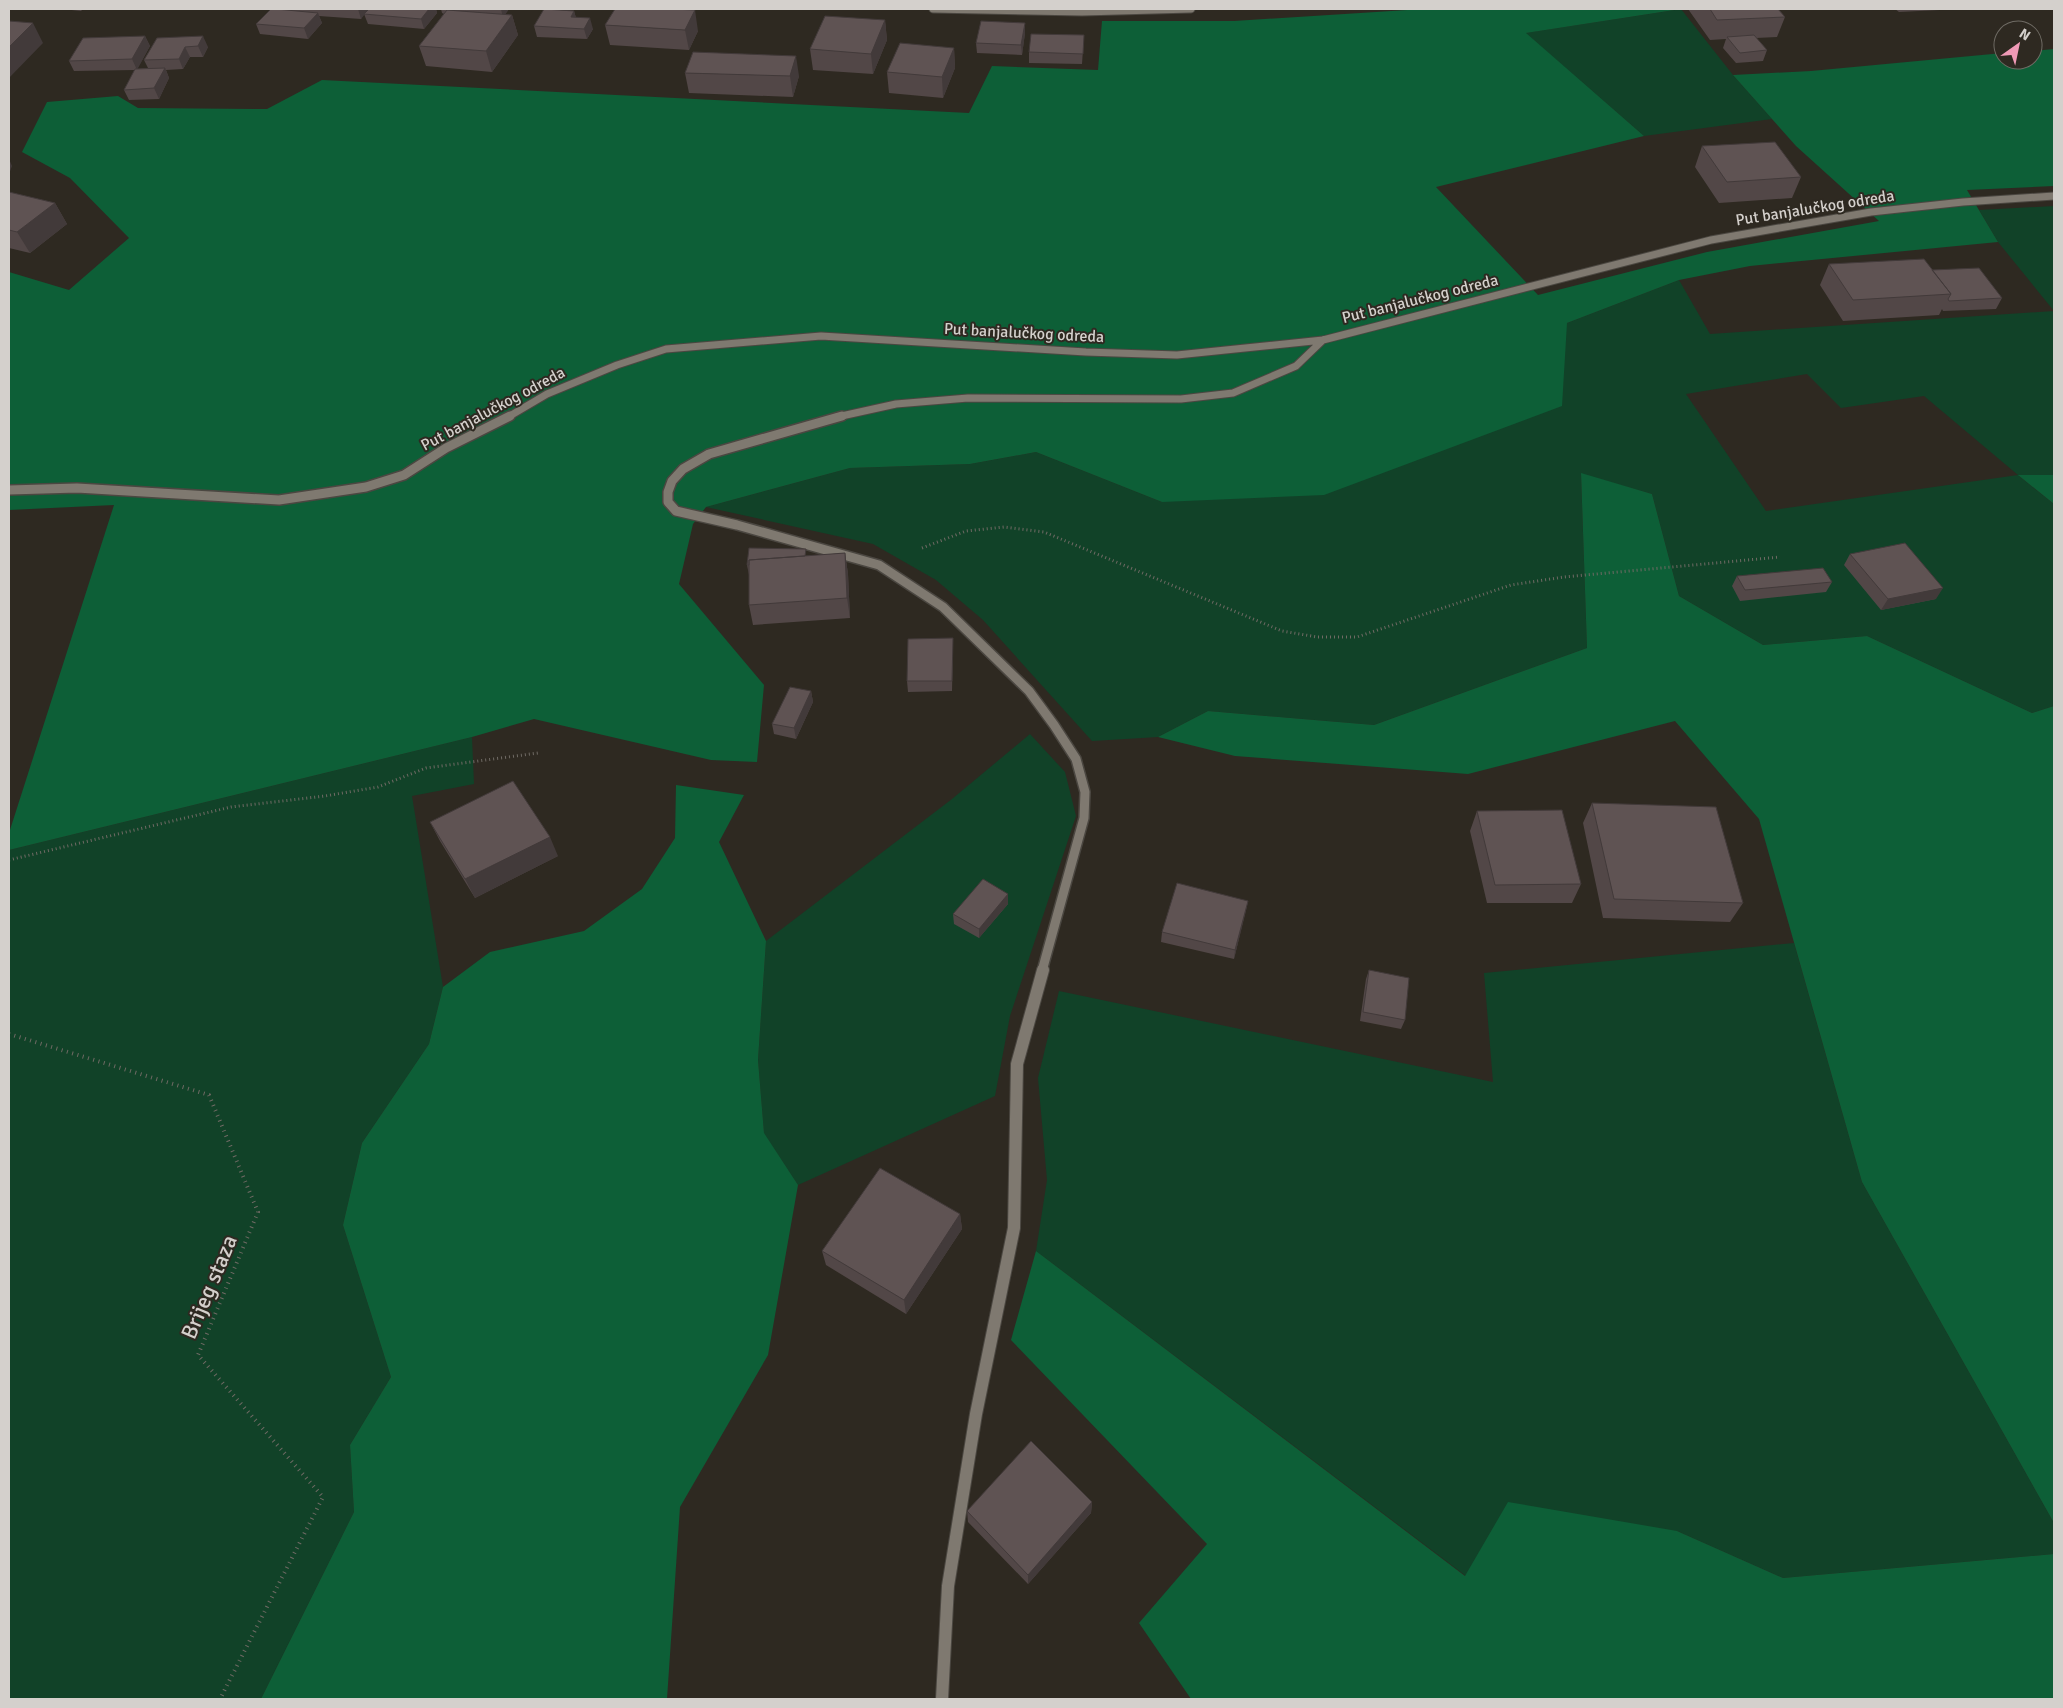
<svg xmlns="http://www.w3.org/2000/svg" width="2063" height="1708" viewBox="0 0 2063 1708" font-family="Signika,sans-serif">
	<rect width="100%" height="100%" fill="#2e2921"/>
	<path fill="#114228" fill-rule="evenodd" d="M1681,9L1733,75L1772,119L1644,136L1525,33Z
		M2054,206V475L2019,476L2054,504V706L2032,713L1867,636L1763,645L1679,596L1652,494L1581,474L1587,648L1374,725L1208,711L1158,737L1092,741L983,620L936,580L873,544L706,507L850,468L970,464L1036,452L1162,502L1567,323L1679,280L1710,334L2054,311L1998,242L1979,210ZM1807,374L1841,408L1924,396L2018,475L1766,511L1686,394Z
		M1030,734L1065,772L1076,816L1010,1016L995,1096L798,1185L764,1134L758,1060L766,941L952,799Z
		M472,737L474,784L412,796L443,987L429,1044L362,1143L343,1225L391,1377L350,1445L354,1512L261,1699H9V850Z
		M1794,943L1862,1182L2054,1523V1554L1783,1578L1677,1531L1466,1576L1036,1251L1047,1180L1038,1078L1059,991L1493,1082L1484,973Z"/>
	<path fill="#0d5f37" d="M1423,9H1681L1526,33L1644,136L1436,187L1538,295L1707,252L1879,221L1796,146L1733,75L1811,71L2003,53V60H2033V51L2054,49V186L1967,190L1998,242L1750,266L1679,280L1567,323L1562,406L1324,495L1162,502L1036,452L970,464L850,468L706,507L693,524L679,584L764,685L757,762L711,760L534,719L472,737L9,850V833L114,505L9,510V272L69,290L129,238L70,178L22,152L47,102L118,96L138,108L267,109L322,80L969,113L992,66L1098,70L1102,21H1234Z
		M1581,473L1652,494L1679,596L1763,645L1867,636L2032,713L2054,706V1523L1862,1182L1759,819L1675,721L1468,774L1235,756L1158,737L1208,711L1374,725L1587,648Z
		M2018,475H2054V504Z
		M676,785L744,795L719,842L766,941L758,1060L764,1133L798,1185L768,1355L680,1507L667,1699H261L354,1512L350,1445L391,1377L343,1225L362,1143L429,1044L443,987L490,952L584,931L642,889L675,838Z
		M1036,1251L1465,1576L1508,1502L1677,1531L1783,1578L2054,1554V1699H1191L1139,1623L1207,1544L1011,1340Z"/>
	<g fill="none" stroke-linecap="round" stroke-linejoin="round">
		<defs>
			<path id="minor-far2" d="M508,417L547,394L617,365L666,349L821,336L1086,352L1177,355L1323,340L1711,240L1871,212L1963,202L2054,196
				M837,417L896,404L968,398L1181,399L1233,393L1296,366L1323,340"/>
			<path id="minor-far1" d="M842,416L709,454L683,469L672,481L668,492V502L676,511L737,525L879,565L943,607L1029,691L1054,725L1076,759L1085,792L1084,818L1042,971
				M9,490L77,488L279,500L366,487L404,475L446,448L510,416"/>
			<path id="minor" d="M942,1699L948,1586L976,1414L1014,1228L1017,1064L1043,970"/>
			<path id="tertiary" d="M933,9L1082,12L1191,9"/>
		</defs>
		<use href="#minor-far2" stroke="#4b4741" stroke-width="9"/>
		<use href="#minor-far1" stroke="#4b4741" stroke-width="12"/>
		<use href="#minor" stroke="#4b4741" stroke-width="14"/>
		<use href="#tertiary" stroke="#4b4741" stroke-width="9"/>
		<path stroke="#6f6a64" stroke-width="3" stroke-dasharray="1 3" stroke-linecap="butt" d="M922,548L966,531L1004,527L1044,532L1282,631L1317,637H1357L1511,585L1564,577L1780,557
			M9,860L231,807L325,796L378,787L426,768L538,753"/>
		<path stroke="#6f6a64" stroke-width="4" stroke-dasharray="1 4.5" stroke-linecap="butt" d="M9,1034L209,1095L258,1212L198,1355L323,1497L220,1699"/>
		<use href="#minor-far2" stroke="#7f7970" stroke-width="7"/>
		<use href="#minor-far1" stroke="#7f7970" stroke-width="9"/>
		<use href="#minor" stroke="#7f7970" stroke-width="12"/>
		<use href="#tertiary" stroke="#7f7970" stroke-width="7"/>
	</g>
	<path fill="#524747" d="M62,9H83L81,11Z
		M271,9H436L437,13L424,29L368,24L364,14L361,19L319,16L322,23L308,39L260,34L256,24Z
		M441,9H509L505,14L512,15L518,35L492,72L426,66L419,46L444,14L442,13Z
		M1688,9H1778L1785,17L1777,37L1756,38L1767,50L1763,61L1736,63L1723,48L1726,39L1710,40Z
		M1895,9H1960L1899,12Z
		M574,11L576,18L593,29L587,39L537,37L534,26Z
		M885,20L887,40L873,74L813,70L810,49Z
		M1025,23V33L1022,55L977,53L976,43Z
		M605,25L698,31L689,50L610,45Z
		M1084,35L1082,64L1029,63V52Z
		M145,36L150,46L137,69L148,68L144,60L157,38L208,47L203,57H190L183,69L166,70L169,78L159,99L129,100L124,90L135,70L74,71L69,61Z
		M954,48L955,68L943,98L889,93L887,72Z
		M685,73L799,76L793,97L689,93Z
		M1702,146L1801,177L1792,198L1719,203L1695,167Z
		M9,192L55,203L67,224L30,253L9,248Z
		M1829,264L2002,298L1996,309L1943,311L1942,309L1939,315L1843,321L1820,285Z
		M845,553L848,574L850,618L753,625L749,605V575L747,565L807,556Z
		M1850,554L1936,599L1881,610L1844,565Z
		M1737,576L1832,582L1826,592L1740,601L1732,586Z
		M953,638V649L952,691L908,692L907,681Z
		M811,691L813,702L796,739L774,734L772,724Z
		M1592,803L1743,903L1730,922L1603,918L1583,823Z
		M1477,811L1581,884L1572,903H1487L1470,831Z
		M430,822L558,856L475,898L440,841Z
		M1008,894V904L979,938L954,924L953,914Z
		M1248,901L1234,959L1161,942L1162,932Z
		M1369,970L1405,1020L1401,1029L1360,1021L1366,979Z
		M960,1214L962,1229L906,1314L826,1265L822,1251Z
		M1092,1502L1091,1513L1028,1584L968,1522L967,1511Z"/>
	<path fill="#423a3a" d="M358,9H369L361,19Z
		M429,9H436L437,13L424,29L421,19Z
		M501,9H509L503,18Z
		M695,10L698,31L689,50L685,30Z
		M574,11L577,21L571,17Z
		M318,13L322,23L308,39L304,28Z
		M512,15L518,35L492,72L486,51Z
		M590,18L593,29L587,39L584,29Z
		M885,20L887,40L873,74L871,54Z
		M33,23L43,43L9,78V47Z
		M1025,23V33L1022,55L1021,45Z
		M145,36L150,46L137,70L132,59Z
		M203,36L208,47L203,57L198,46Z
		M185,47L190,57L183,69L179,59Z
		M954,48L955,68L943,98L942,77Z
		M796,56L799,76L793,97L790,76Z
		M165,68L169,78L159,99L154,88Z
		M9,159L12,166L9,174Z
		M55,203L67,224L30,253L17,232Z
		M845,553L848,574L850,618L847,598Z
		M1943,588L1936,599L1881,610L1888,599Z
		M811,691L813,702L796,739L794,728Z
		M550,837L558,856L475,898L465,879Z
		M1008,894V904L979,938V929Z
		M1248,901L1246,911L1234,959L1235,950Z
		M960,1214L962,1229L906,1314L904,1300Z
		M1092,1502L1091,1513L1028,1584V1575Z"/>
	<path fill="#5f5353" stroke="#423a3a" d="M271,9H276L318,13L304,28L256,24Z
		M369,9H429L421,19L364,14Z
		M544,9L574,11L571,17L590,18L584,29L534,26Z
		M615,9H671L695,10L685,30L605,25Z
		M1710,9H1778L1785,17L1717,20Z
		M447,10L512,15L486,51L419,46Z
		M825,16L885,20L871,54L810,49Z
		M9,21L33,23L9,47Z
		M981,21L1025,23L1021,45L976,43Z
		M1031,34L1084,35L1083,54L1029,52Z
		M1754,35L1767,50L1740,53L1727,37Z
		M145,36L132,59L69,61L83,38Z
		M203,36L198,46L185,47L179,59L144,60L157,38Z
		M900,43L954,48L942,77L887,72Z
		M693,52L796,56L790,76L685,73Z
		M165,68L154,88L124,90L135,69Z
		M1775,142L1801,177L1727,182L1702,146Z
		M9,192L55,203L17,232L9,230Z
		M1924,259L1951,294L1853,300L1829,264Z
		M1979,268L2002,298L1949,301L1948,299L1951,294L1932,270Z
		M1905,543L1943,588L1888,599L1850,554Z
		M749,548L806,549L805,556L749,560V565H747Z
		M845,553L847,598L749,605V560Z
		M1823,568L1832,582L1745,590L1737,576Z
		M953,638L952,681H907L908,639Z
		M790,687L811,691L794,728L772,724Z
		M513,781L550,837L465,879L430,822Z
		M1592,803L1716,807L1743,903L1614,899Z
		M1562,810L1581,884L1495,885L1477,811Z
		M983,879L1008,894L979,929L953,914Z
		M1177,883L1248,901L1235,950L1162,932Z
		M1369,970L1409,978L1405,1020L1363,1012Z
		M880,1168L960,1214L904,1300L822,1251Z
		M1031,1441L1092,1502L1028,1575L967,1511Z"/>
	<g text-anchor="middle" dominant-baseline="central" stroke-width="4" stroke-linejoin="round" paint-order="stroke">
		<g font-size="16" fill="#d4d0cc" stroke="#2e2921">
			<text transform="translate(1815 208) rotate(-9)">Put banjalučkog odreda</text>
			<text transform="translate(1420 299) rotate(-14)">Put banjalučkog odreda</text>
			<text transform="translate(1024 333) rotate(3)">Put banjalučkog odreda</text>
			<text transform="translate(493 409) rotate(-28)">Put banjalučkog odreda</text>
		</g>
		<g font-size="22" fill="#d4d0cc" stroke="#2e2921">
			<text transform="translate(209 1287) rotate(-67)">Brijeg staza</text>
		</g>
	</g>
	<rect width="2063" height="1708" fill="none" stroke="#d4d0cc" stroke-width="20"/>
	<g transform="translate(2018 45) rotate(33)"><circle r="24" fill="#2e2921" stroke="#706c65"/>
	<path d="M0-4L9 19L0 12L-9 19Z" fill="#f09ab6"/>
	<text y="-8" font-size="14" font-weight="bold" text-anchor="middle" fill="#d4d0cc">N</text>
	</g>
</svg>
